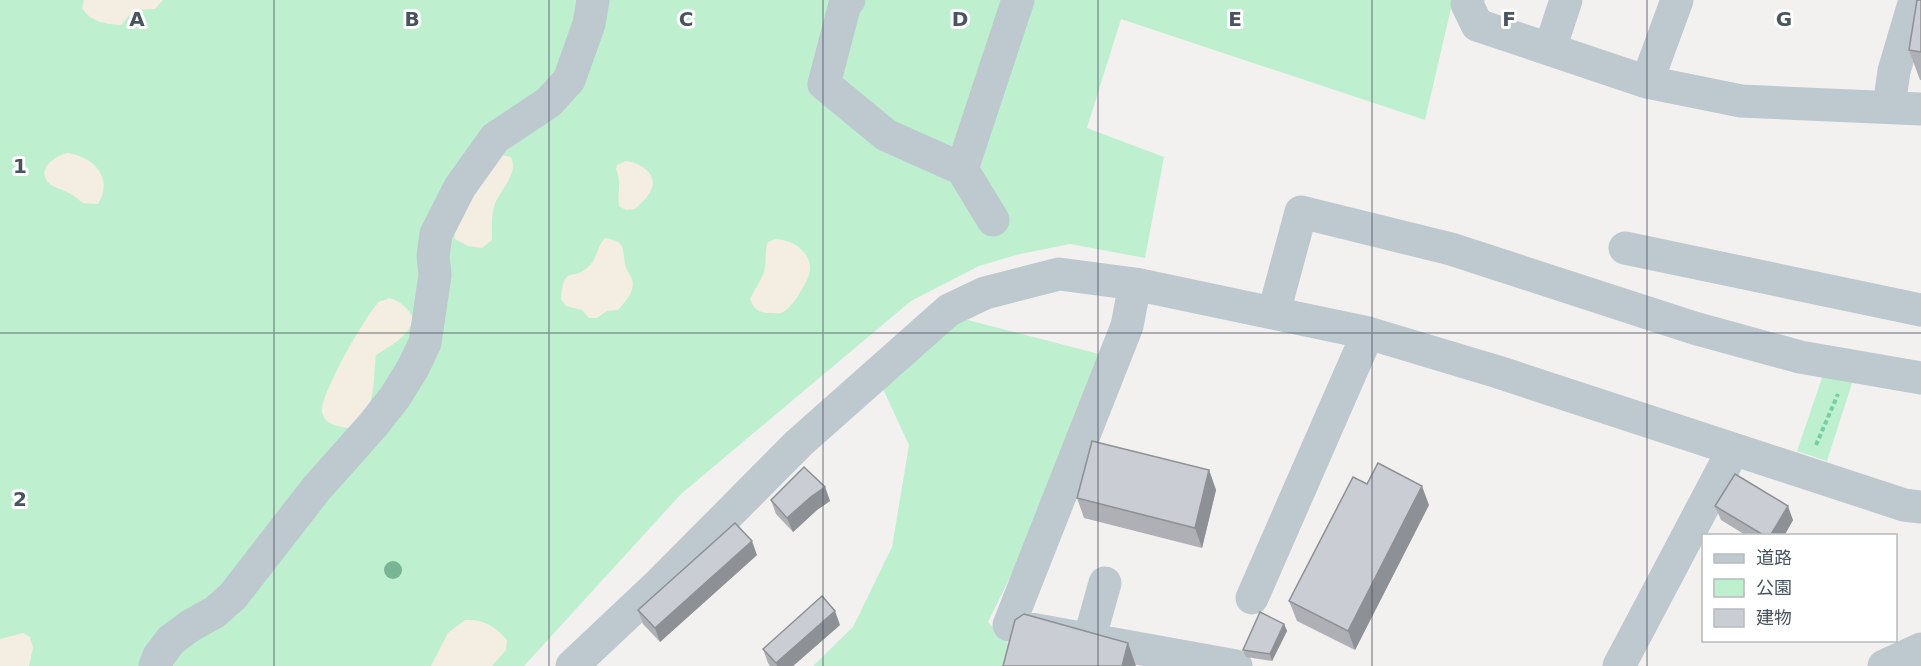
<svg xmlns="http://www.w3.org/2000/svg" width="1921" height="666" viewBox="0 0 1921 666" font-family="'DejaVu Sans','Noto Sans JP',sans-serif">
	<rect width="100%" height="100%" fill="#f3f0f0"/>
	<path fill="#bef0d0" d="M0,0H1453L1425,120L1121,19L1087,128L1164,157L1145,258L1070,244L1020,254L979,266L911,301L681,494L524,666H0Z
		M960,318L1099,354L1020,557L988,622L1013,649L1009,666H813L853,627L892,547L909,445L882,387Z
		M1825,369L1855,374L1827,461L1797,451Z"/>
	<path fill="#f4ede1" d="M84,0H163L155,9L134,10L121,25C105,24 91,22 82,8Z
		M68,153C94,157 114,178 98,204C76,204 84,201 69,193C62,189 53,188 48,182C36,168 57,155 68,153Z
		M501,155L511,157C519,175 500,189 494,206C491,217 492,228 492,240L482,248L468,246L455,239L454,231L456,215Z
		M626,161C642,163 661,176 649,194C646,199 640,204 635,209L626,210L619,206C617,191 622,182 616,169L617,165Z
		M605,238C626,242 622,246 625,264C626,269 629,273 631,277C637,290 626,301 618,310L607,311L597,318H589L582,310L566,306L561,299C565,263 570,283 588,267C597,260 597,246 605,238Z
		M776,239C794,240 815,254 809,275C807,282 802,289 798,296C794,302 788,310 781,313C778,314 771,313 767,313C757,312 753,307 750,299C754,290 761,281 764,272C767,261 764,252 768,242Z
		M389,298C401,301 407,308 414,318C408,337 392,345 376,355C372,386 378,411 348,428C337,426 325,425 322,412C319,397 367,312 380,301C381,301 388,299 389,298Z
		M465,620C484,619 495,626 507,640L506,650L492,666H431L448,633Z
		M23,633L30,637L33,648L29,666H0V639Z"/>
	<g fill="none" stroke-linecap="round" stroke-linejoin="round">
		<path stroke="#75cfa0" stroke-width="4" stroke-dasharray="4.5 3" stroke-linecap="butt" d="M1816,445L1838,394"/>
		<path stroke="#bec8cf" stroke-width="33" d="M849,0L845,4L824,84L886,135L962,169L993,220
			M1468,0L1467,4L1477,25L1647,82L1741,101L1921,109
			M1550,49L1566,0
			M1647,82L1677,0
			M1889,107L1894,71L1915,0
			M962,169L1018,0
			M1625,248L1921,310
			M1135,284L1127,326L1009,625L1236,666
			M1274,312L1301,212L1451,249L1694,328L1800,357L1921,378
			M1252,598L1368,333
			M1089,640L1105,583
			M155,666L159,656L171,640L190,626L215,612L233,596L316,489L373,425L395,397L413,368L425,343L435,275L433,256L436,234L460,187L495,138L549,102L569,80L589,24L593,0
			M572,666L659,584L799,443L949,310L985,293L1059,274L1135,284L1368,333L1498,372L1904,505L1921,507
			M1619,666L1733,450
			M1884,666L1921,649"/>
	</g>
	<circle fill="#79b494" cx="393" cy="570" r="9"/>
	<path fill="#aeb0b5" d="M1921,0V80H1920L1909,50Z
		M1209,470L1216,490L1202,548L1084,518L1077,498Z
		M1367,484L1429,505L1355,650L1297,621L1289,601Z
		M825,487L830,501L817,510L793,532L776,514L771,500Z
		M1715,506L1793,520L1784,536H1747L1721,520Z
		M757,555L660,642L643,624L638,610Z
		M1284,624L1287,631L1272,661L1246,657L1243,650Z
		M840,625L793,666H770L768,663L763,649Z"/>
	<path fill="#8d9094" d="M1209,470L1216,490L1202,548L1195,528Z
		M1422,486L1429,505L1355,650L1348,631Z
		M825,487L830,501L817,510L793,532L787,518L812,496Z
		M1788,506L1793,520L1784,536H1770Z
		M752,541L757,555L660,642L655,628Z
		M835,611L840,625L793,666H777L776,663Z
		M1284,624L1287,631L1272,661L1270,654Z
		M1128,643L1136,666H1122Z"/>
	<path fill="#cacdd3" stroke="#8d9094" stroke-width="1.5" d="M1917,0H1921V52L1909,50Z
		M1092,441L1209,470L1195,528L1077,498Z
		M1378,463L1422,486L1348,631L1289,601L1353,477L1367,484Z
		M804,467L825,487L812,496L787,518L771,500Z
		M1735,474L1788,506L1770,536H1765L1715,506Z
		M735,523L752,541L655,628L638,610Z
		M822,596L835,611L776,663L763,649Z
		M1260,612L1284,624L1270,654L1243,650Z
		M1024,614L1128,643L1122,666H1003L1015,620Z"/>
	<path fill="none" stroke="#48545e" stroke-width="1.5" stroke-opacity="0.55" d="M274,0V666M549,0V666M823,0V666M1098,0V666M1372,0V666M1647,0V666M0,333H1921"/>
	<g font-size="20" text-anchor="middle" font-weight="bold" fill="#48545e" stroke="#fff" stroke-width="6" stroke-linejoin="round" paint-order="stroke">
		<text x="137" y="26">A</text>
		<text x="412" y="26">B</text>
		<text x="686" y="26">C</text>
		<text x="960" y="26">D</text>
		<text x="1235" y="26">E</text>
		<text x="1509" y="26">F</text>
		<text x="1784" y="26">G</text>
		<text x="20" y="173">1</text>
		<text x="20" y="506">2</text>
	</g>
	<rect x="1702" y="534" width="195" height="108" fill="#ffffff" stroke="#b6bbbf" stroke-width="1.5"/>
	<rect x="1714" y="554" width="30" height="9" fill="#bec8cf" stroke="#b6bbbf" stroke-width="1.5"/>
	<text x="1756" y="564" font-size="18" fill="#48545e">道路</text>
	<rect x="1714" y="579" width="30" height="18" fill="#bef0d0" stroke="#b6bbbf" stroke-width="1.5"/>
	<text x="1756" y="594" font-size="18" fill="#48545e">公園</text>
	<rect x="1714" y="609" width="30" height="18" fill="#cacdd3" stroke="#b6bbbf" stroke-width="1.5"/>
	<text x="1756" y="624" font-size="18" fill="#48545e">建物</text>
</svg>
